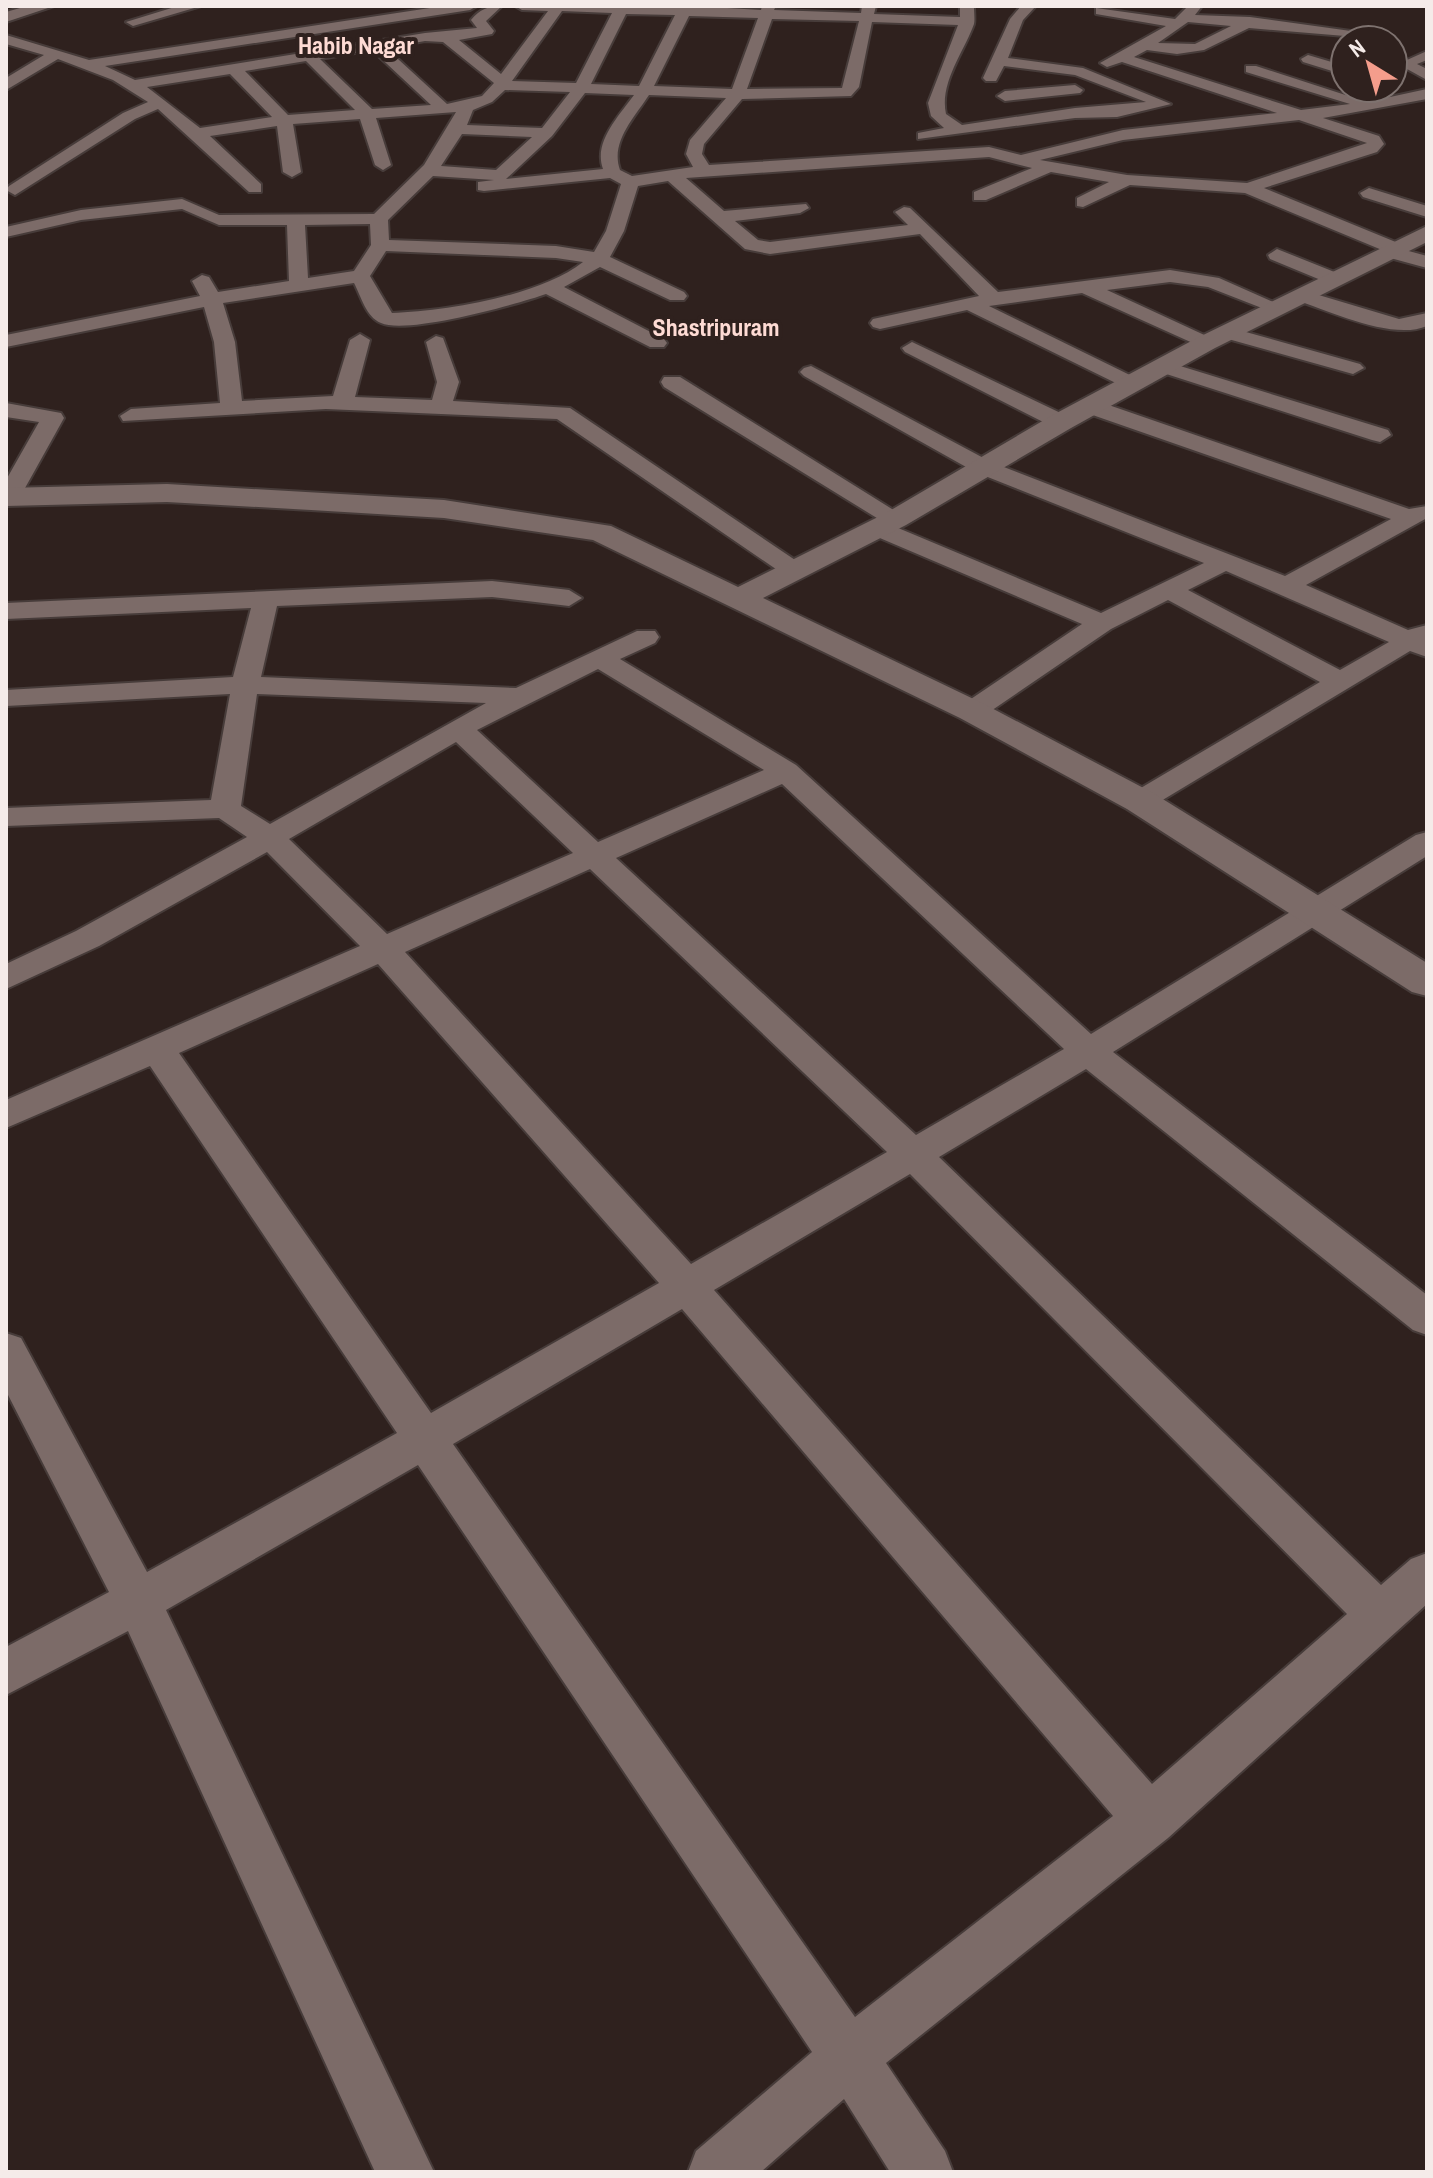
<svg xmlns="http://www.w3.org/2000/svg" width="1433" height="2178" viewBox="0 0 1433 2178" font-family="'Archivo Narrow',sans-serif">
	<rect width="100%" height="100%" fill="#2f211e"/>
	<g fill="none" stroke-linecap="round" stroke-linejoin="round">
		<defs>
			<path id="minor" d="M178,6H201L133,26L126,22Z
				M443,6H477L470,10L105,66L135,80L425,33L477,28L471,20C480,9 488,6 502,6L486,21L494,31L492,34L459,40L501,74L548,11L522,10L515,6H694L761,10L762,6H776L774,10L861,13L862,6H876L874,14L960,17V6H974C974,12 975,20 974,24C965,50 939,83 946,114L962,125L1075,108L1146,102L1075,75L1004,66L996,81H986L983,78L1010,19L1021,6H1036L1023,20L1008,58L1083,68L1171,104L1117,117L1075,118L918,139V133L944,128L931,116L928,103L958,25L872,22L859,87L851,96L742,99L704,144L702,154L709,165L989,147L1021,155L1123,130L1277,113L1122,62L1107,67L1100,63L1166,26L1096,14V8L1175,19L1188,6H1202L1195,15L1250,17L1394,37L1393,43V40L1249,28L1204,50L1177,54L1147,50L1134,57L1301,110L1350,104L1246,72V66H1256L1367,102L1427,89V99L1323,118L1379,136L1384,144L1377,152L1264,188L1403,245L1405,250L1427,256V268L1383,256L1382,250L1245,193L1130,185L1083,207L1077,206V198L1109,182L1051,172L986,200H974V192L1032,168L989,157L686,178L724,211L806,204L809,208L800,213L735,221L758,240L770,242L908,225L895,212L904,207L910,208L998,292L1170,270L1219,278L1287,308L1277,314L1208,287L1170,282L1107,290L1213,339L1216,343L1213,347L1206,349L1082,293L989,306L1138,379L1141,384L1138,389L1130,390L967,310L880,329L873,327L870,323L873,319L979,296L920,234L770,254L745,249L668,181L638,186L624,231L610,257L684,292L687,296L684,300H670L600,267L564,287L664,339L667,343L664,347H650L546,294C518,304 407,335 381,323C366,317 361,296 354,283L223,303L235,342L242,401L333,396L350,340L360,334L370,340L355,397L432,400L437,382L426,342L436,336L443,338L459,382L453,401L570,408L804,566L808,571L795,579L786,576L557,419L326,409L123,421L120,416L131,409L220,403L214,342L204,307L6,347V335L200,296L192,281L202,275L209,277L218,292L289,281L287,225H219L182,209L81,220L6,237V227L81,210L182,199L219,215L374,214L424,165L456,112L376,118L391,165L383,170L375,165L360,119L293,124L301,172L292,177L283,172L277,126L210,136L261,184V192H249L158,109L135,119L15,195L6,190L9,186L123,113L148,102L113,80L58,59L6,90V78L44,55L6,44V35L89,60ZM562,11L612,13L576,83L512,81ZM626,14L675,15L639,86L591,84ZM689,16L758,18L732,89L654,86ZM772,19L859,21L842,88L747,89ZM1188,22L1231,26L1195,44L1158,43ZM425,41L443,42L494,83L482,96L447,104L386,48ZM372,50L431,105L372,109L320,59ZM306,61L355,110L288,115L245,71ZM230,74L272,117L200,128L147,87ZM505,90L570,92L542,128L467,125L473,110L492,102ZM585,93L634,95C619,116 593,142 603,169L506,179L552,136ZM649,95L726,98L690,140L686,154L693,167L632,176L620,170C610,142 634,118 649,95ZM1299,120L1367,143L1247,183L1127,175L1040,160L1123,140ZM462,134L532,137L496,170L441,166ZM433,176L494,180L478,182V190L484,191L610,178L621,184L606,231L594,252L556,246L389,240L388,220ZM370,224L371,245L354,271L308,278L305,225ZM386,251L556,258L583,262C540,296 446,311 392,313L370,276Z
				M1427,51V60L1417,64L1427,69V80L1398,64Z
				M1308,55L1345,66V75L1303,62L1301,59Z
				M1075,85L1083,90L1080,93L1005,101L997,96L1005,91Z
				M1369,188L1427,206V217L1363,197L1360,193Z
				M1277,249L1342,275L1345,279L1335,285L1328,283L1270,259L1268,255Z
				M1302,290L1399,319L1427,313V326C1392,341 1331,311 1295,300L1292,296Z
				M1228,327L1360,364L1364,368L1353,374L1221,337L1218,333L1221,329Z
				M912,342L1069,417L1072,422L1061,429L1053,427L905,352L902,348Z
				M1164,361L1388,430L1391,435L1380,442L1372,440L1157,371L1153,367L1157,363Z
				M811,366L991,462L1285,576L1391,519L1084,412L1081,407L1084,402H1100L1409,509L1427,506V518L1306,585L1408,630L1427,625V657L1410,651L1151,807H1129L1125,801L1129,795L1320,682L1168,600L1111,629L982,717H962L958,711L962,705L1082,624L868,533L865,528L868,523H885L664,387L661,382L664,377H680L908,519L905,524L891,525L1101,613L1204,563L975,472L804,376L800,372L804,368ZM1226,571L1389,642L1340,670L1188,590Z
				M6,403L61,413L64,418L20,497L8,504L6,480L39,422L6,417Z
				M492,581L569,590L582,598L569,606L492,597L277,606L261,677L516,688L637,631H655L659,637L655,643L620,659L796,765L1091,1034L1416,835L1427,832V856L1113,1052L1427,1295V1335L1413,1330L1086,1069L939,1157L1381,1585L1411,1559L1427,1553V1604L1168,1838L886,2063L945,2151L953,2172H890L844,2099L761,2172H688L696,2151L812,2052L418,1465L166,1610L434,2172H375L128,1631L6,1695V1647L109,1592L6,1391V1333L21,1338L147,1572L397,1433L150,1066L6,1128V1100L360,946L267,852L99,946L6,989V964L76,931L247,837L219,818L6,826V808L211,800L230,694L6,706V690L233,677L251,608L6,619V603ZM598,669L764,770L598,842L477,730ZM257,694L486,703L270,824L241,806ZM456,742L573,853L387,934L289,839ZM782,784L1064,1049L916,1135L616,858ZM590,869L887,1152L691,1264L405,952ZM378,964L659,1283L431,1413L179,1053ZM910,1174L1347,1614L1152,1784L714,1290ZM682,1309L1113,1816L855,2017L453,1444Z"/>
			<path id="tertiary" d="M27,6H54L6,22V12Z
				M1427,226V242L1215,348L1071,428L906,525L763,598L984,704L1153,793L1427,963V996L1412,992L1127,809L960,718L593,540L444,518L311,510L167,502L6,506V488L167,484L444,500L611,526L738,587L886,513L1051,416L1197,338Z"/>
		</defs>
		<use href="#minor" stroke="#473c3a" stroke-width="4"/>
		<use href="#tertiary" stroke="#473c3a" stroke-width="4"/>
		<use href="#minor" fill="#7c6b68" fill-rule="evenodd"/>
		<use href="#tertiary" fill="#7c6b68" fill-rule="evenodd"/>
	</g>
	<g text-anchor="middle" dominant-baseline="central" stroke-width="8" stroke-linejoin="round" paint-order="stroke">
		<g font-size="24" font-weight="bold" fill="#fedbd4" stroke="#2f211e">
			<text x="356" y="45">Habib Nagar</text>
			<text x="716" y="327">Shastripuram</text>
		</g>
	</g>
	<rect width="1433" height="2178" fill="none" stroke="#f5ebe9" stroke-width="16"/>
	<g transform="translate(1369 64) rotate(323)"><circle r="38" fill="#2f211e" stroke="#7e726f" stroke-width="2"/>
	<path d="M0-6L14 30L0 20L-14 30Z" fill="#f49d8c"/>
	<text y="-12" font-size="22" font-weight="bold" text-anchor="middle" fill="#f5ebe9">N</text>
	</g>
</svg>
